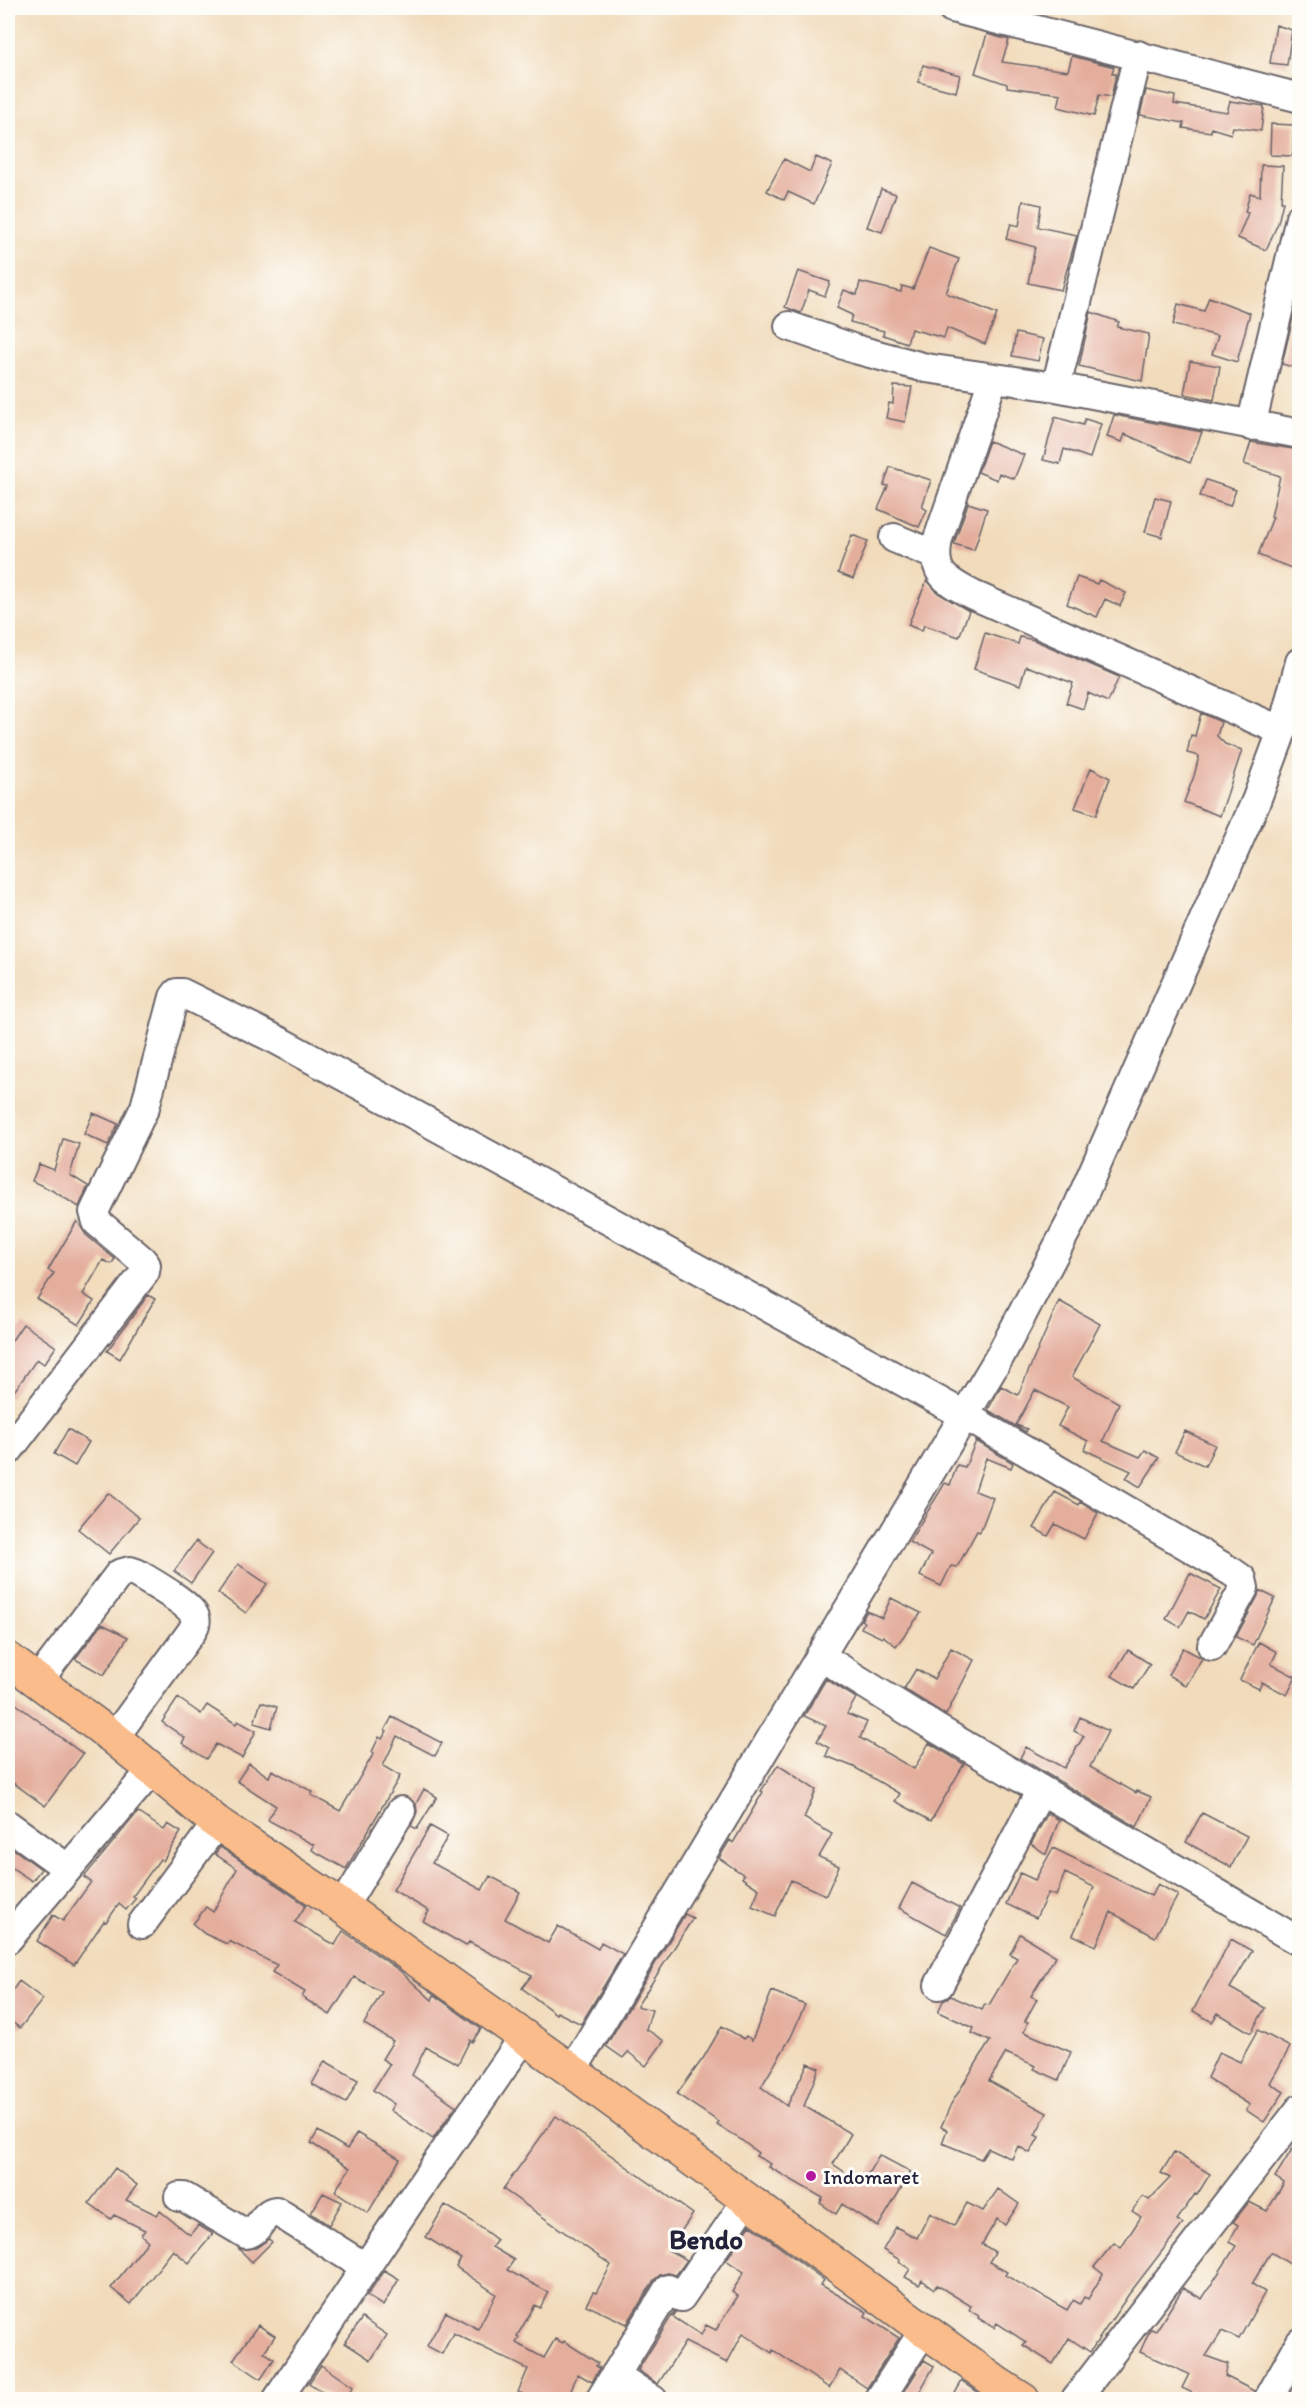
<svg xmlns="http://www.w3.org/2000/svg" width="1307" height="2407" viewBox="0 0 1307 2407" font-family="Itim,sans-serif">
	<rect width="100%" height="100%" fill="#fdfcf7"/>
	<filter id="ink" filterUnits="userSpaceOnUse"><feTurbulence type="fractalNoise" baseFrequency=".0167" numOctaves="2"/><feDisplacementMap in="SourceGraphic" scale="12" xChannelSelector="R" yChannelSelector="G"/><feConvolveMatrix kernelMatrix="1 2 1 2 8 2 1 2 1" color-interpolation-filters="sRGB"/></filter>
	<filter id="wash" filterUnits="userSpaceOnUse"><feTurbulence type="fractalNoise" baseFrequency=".008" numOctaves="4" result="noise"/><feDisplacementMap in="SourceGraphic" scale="24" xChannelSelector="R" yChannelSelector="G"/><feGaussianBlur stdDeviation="1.35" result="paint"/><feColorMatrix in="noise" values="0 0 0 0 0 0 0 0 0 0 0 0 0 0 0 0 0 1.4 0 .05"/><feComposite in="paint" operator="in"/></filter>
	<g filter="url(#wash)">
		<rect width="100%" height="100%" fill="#f1dbbb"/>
		<g id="blocks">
			<path fill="#e4ae9d" d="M1276,25L1292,30L1287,65L1270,63Z
				M987,34L1009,40L1002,62L1068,71L1072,56L1114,67L1112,73L1116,74L1111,97L1099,95L1094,116L1058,107L1061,94L1007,87V84L975,73Z
				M923,65L960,75L956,92L918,82Z
				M1146,90L1175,96L1174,104L1227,112L1230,101L1264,106L1261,131L1233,127L1231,134L1211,128V132L1183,128L1184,123L1140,115Z
				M1271,124L1294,125L1293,156L1270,155Z
				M816,157L832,164L814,204L788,192L784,200L767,191L784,159L810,172Z
				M1261,165L1283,166L1281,202H1283L1278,223L1266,250L1238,238L1248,213L1245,212L1250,193L1260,196Z
				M881,189L896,194L882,232L867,227Z
				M1023,201L1041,205L1038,227L1077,235L1061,290L1028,283L1035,247L1006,239L1011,224L1019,226Z
				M929,248L959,259L946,293L997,314L985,344L947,328L944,338L911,329L907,343L883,335L884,331L850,322L852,315L837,308L844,290L857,295L860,282L901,292L902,286L913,289Z
				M798,271L830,282L825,296L809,290L801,313L785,307Z
				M1299,292V369L1282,364Z
				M1209,297L1250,313L1237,362L1212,354L1218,336L1173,325L1178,304L1204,311Z
				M1091,312L1119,322L1117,327L1149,334L1142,381L1079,366Z
				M1016,333L1043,339L1038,361L1012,356Z
				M1190,361L1220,366L1214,400L1184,394Z
				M894,386L912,387L905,422L886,418L889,403L893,404Z
				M1114,415L1202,432L1190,463L1125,434L1122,442L1107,437Z
				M1055,417L1083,425L1085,419L1101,424L1090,458L1064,449L1060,464L1043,460Z
				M989,441L1024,455L1014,479L999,473L997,480L978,472Z
				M1251,442L1299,450V571L1258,555L1273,517H1271L1280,476L1244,464Z
				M890,467L931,480L922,507L927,510L919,527L878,509L888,486L884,485Z
				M1206,480L1236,490L1230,506L1200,496Z
				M1155,497L1171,501L1162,537L1145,532Z
				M968,503L987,509L974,550L954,544Z
				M852,535L868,541L853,579L838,573Z
				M1077,577L1097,584L1099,580L1126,593L1120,606L1105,599L1097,617L1067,604Z
				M927,580L938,593L969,611L959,637L924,625L922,631L908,625Z
				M985,633L1018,644L1020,637L1034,640L1119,677L1108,702L1088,693L1083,709L1066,703L1073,683L1026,666L1020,685L974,669Z
				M1201,713L1221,722L1217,736L1225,744L1242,750L1220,816L1184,802L1194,776L1199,756L1187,753L1191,735L1195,736Z
				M1091,768L1110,778L1096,815L1075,808Z
				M93,1113L118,1124L108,1145L84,1134Z
				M63,1139L79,1144L70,1175L88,1186L79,1207L53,1191L32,1181L39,1164L54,1170Z
				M77,1221L86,1235L115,1259L111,1264L103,1260L83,1294L94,1301L79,1325L37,1299L54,1273L48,1270Z
				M148,1295L155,1299L120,1359L107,1351Z
				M1059,1301L1100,1324L1072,1377L1119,1403L1103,1441L1140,1457L1145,1450L1159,1458L1140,1487L1126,1478L1131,1471L1085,1450L1088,1441L1058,1426L1068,1407L1035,1390L1016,1425L1027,1429L1026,1432L988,1410L1001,1386L1018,1395Z
				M23,1324L56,1347L44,1364L37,1359L8,1400V1346Z
				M68,1429L89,1442L75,1466L54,1454Z
				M1185,1431L1215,1445L1205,1466L1175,1452Z
				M976,1441L1013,1463L1011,1468L986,1458L975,1491L993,1498L980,1532L977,1531L957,1567L951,1566L941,1586L920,1576L931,1554L909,1542L945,1483L950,1485L957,1465L965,1467Z
				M1055,1492L1079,1505L1080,1502L1098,1513L1084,1539L1055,1524L1048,1536L1034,1528Z
				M108,1493L139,1518L109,1554L78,1529Z
				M196,1541L212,1553L191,1583L174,1571Z
				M238,1564L267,1584L246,1613L218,1593Z
				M1190,1573L1221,1589L1204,1619L1189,1611L1180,1627L1166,1619Z
				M1259,1590L1275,1598L1253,1645L1236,1637L1258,1596Z
				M891,1598L921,1613L896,1646L883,1636L882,1638L861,1628L864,1622L861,1620L867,1611L882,1618Z
				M102,1624L128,1637L104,1675L75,1659Z
				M1259,1642L1277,1652L1271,1664L1296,1677L1287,1695L1262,1682L1259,1689L1240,1680Z
				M951,1648L974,1660L946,1715L904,1689L916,1669L934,1679Z
				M1183,1648L1202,1658L1186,1686L1168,1675Z
				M1128,1650L1150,1664L1134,1689L1112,1676Z
				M826,1679L856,1698L847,1714L867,1722L860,1738L914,1769L929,1743L964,1764L931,1821L895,1801L900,1794L854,1767L826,1756L829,1748L817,1741L826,1726L804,1716Z
				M8,1698L83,1754L45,1806L8,1779Z
				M178,1698L201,1714L207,1705L236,1724L238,1721L256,1731L242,1758L216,1744L206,1759L182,1743L185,1738L162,1722Z
				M261,1702L277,1707L271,1728L254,1723Z
				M392,1717L442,1743L435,1756L397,1736L383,1766L400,1776L346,1869L312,1850L314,1845L268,1820L276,1806L237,1781L249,1763L269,1777L272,1770L313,1792L311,1795L340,1811L374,1753L372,1752L379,1737L382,1739L387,1731L385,1730Z
				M1080,1717L1108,1731L1090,1767L1136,1793L1137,1791L1151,1797L1137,1827L1020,1758L1026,1747L1064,1768L1084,1736L1074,1731Z
				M778,1765L816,1790L804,1818L832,1834L819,1857L839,1866L826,1895L791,1880L775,1916L752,1906L759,1889L742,1878L744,1875L719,1858L730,1840L733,1843L763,1792L761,1791Z
				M424,1789L437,1797L417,1829L411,1826L417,1812L416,1804Z
				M138,1812L164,1830L168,1824L181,1832L163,1861L160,1859L133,1896L136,1898L126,1910L119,1904L106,1922L104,1921L74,1965L37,1941L53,1915L63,1921L91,1882L84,1877Z
				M1048,1813L1059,1820L1046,1854L1031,1844Z
				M1202,1813L1247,1836L1231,1867L1186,1842Z
				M430,1826L448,1836L432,1863L482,1890L490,1876L520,1892L505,1919L548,1943L558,1926L598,1949L601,1942L623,1954L581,2024L557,2012L556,2014L522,1988L532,1975L469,1942L466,1946L423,1921L429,1911L393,1890Z
				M8,1845L41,1869L32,1881L8,1865Z
				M220,1847L306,1905L295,1922L335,1945L343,1931L400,1971L432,2000L434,1995L481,2029L472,2042L470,2040L458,2064L426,2047L412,2075L456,2106L433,2139L390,2110L394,2104L373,2090L390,2064L382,2059L393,2041L364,2024L382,1992L354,1977L330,2015L302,1997L305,1992L272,1972L277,1965L229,1941L227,1944L205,1934L193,1924L206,1907L213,1912L237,1869L215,1854Z
				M1053,1848L1151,1896L1158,1884L1178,1895L1155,1937L1111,1912L1096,1946L1073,1935L1094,1887L1065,1873L1056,1896L1048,1893L1036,1918L1006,1904L1020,1873L1035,1880Z
				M912,1883L960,1908L946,1934L899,1908Z
				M685,1914L693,1918L637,2006L652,2010L646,2029L664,2041L646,2066L628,2052L623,2058L606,2046Z
				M1020,1934L1056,1956L1031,1996L1037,1999L1025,2021L1028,2022L1024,2032L1071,2052L1059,2080L1034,2069L1036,2066L1006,2053L989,2081L1047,2113L1035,2135L1039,2137L1030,2153L1018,2146L1012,2159L988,2148L981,2159L942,2143L947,2130L941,2127L951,2104L990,2041L972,2033L974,2028L938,2012L943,2001L951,1996L982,2010L985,2004L989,2005L1017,1958L1010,1954Z
				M1231,1939L1252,1951L1230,1988L1265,2008L1251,2033L1218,2013L1212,2022L1193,2011Z
				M19,1981L43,1999L20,2028L8,2019V1997Z
				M772,1991L805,2005L791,2037L761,2087L787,2106L808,2063L819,2068L804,2106L851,2134L833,2164L862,2184L879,2155L911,2172L878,2227L842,2204L836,2214L820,2203L823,2198L769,2167L771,2164L756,2156L758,2153L740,2139L717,2125L719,2122L677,2094L704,2057L722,2026L744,2039L746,2036L752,2040Z
				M1258,2030L1290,2047L1270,2083L1284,2092L1264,2122L1246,2110L1250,2105L1207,2078L1219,2052L1240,2062Z
				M325,2061L358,2080L346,2103L312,2084Z
				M556,2116L693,2214L668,2250L687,2260L676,2275L668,2273L660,2275L654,2280L627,2324L586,2305L593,2292L596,2293L611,2265L503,2189Z
				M318,2131L347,2149L357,2133L400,2159L368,2213L335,2191L350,2168L311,2143Z
				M1299,2138V2270L1271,2252L1252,2284L1265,2292L1239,2339L1222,2331L1206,2356L1228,2364L1225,2376L1254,2391L1252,2400H1194L1197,2395L1182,2388L1189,2374L1140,2352L1149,2332L1151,2329L1156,2331L1183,2288L1202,2299L1236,2246L1229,2242L1238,2225L1233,2222L1249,2202L1267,2211L1284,2183L1275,2177Z
				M1174,2152L1210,2174L1197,2195L1195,2194L1177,2220L1183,2224L1129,2294L1090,2352L1069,2338L1053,2364L1023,2345L1026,2342L997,2323L994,2328L978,2318L979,2316L969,2310L971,2306L937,2285L934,2289L922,2280L919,2285L905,2277L910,2269L899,2262L900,2260L883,2250L896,2227L917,2238L930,2213L954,2226L967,2203L983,2211L998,2189L1019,2204L1005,2225L997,2219L982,2244L995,2252L989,2262L1007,2272L1005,2275L1067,2310L1073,2300L1080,2304L1084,2297L1088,2299L1103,2274L1094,2267L1114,2243L1121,2248L1141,2217L1132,2211L1143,2196L1149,2200L1170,2178L1161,2173Z
				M115,2168L137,2185L126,2200L157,2215L160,2211L190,2235L198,2225L213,2234L189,2263L173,2250L131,2304L111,2288L148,2241L141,2235L145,2230L114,2215L111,2219L89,2203Z
				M323,2193L342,2202L329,2225L311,2213Z
				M445,2205L472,2221L497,2240L492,2247L514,2260L507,2270L548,2292L540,2308L535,2305L517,2336L519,2337L516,2343L544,2358L555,2339L563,2343L564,2341L598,2363L596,2366L600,2368L592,2382L578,2374L566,2400H537L518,2392L528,2369L453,2333L442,2354L427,2346L446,2312L478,2329L496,2294L456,2267L461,2259L426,2237Z
				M750,2225L824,2280L821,2285L867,2312L865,2316L899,2338L867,2388L840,2370L829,2388L773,2350L772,2353L743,2333L727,2363L685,2342L658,2384L638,2370L674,2312H676L673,2317L701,2335L706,2325L716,2330L738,2296L732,2292L744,2272L726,2260Z
				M269,2239L272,2242L252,2262L239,2249L256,2248Z
				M384,2270L399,2279L383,2306L367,2296Z
				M362,2318L387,2335L371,2360L345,2343Z
				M258,2325L275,2336L264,2352L274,2359L261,2379L233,2360Z
				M924,2360L934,2366L915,2400H899Z
				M321,2365L353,2387L345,2400H334L309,2383Z
				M962,2381L987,2399V2400H951Z"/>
		</g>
	</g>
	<g filter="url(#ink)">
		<use href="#blocks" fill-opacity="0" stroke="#6a6368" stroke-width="1.5"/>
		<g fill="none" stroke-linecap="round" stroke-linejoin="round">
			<defs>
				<path id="minor" d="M952,8L1300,98
					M789,326L855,349L926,368L1056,387L1300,434
					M993,379L938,539C931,574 945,580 973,595L1282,731
					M1056,387L1138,55
					M1251,426L1300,218
					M894,538L935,555
					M8,1451L145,1272L146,1265L142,1260L97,1222L94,1212L145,1107L174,997L177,993H182L277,1040L715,1278L964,1415L1232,1572L1242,1579L1244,1588L1212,1646
					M820,1656L934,1727L1300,1942
					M38,1681L119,1574L130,1571L136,1573C149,1581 191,1604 195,1617C197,1622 194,1627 192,1631L114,1738
					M8,1825L67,1868
					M343,1907L401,1811
					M142,1924L217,1823
					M8,1939L152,1770
					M939,1985L1041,1790
					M572,2071L1000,1356L1072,1220L1256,801L1282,731L1300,662
					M179,2197H184L246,2234C260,2232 262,2212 276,2211L365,2267
					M615,2375L653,2400
					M277,2400L411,2200L524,2037
					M600,2400L668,2289L681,2297L747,2200
					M879,2400L924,2330
					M1075,2400L1300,2109
					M1268,2400L1300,2343"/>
				<path id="highway" d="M8,1659L114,1738L217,1823L343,1907L572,2071L998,2384L1023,2400"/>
			</defs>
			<use href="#minor" stroke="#6a6368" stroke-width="32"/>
			<use href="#highway" stroke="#6a6368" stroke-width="36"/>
			<use href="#minor" stroke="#fff" stroke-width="28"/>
			<use href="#highway" stroke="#f9bc8a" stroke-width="33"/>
		</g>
	</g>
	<circle fill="#b5179e" stroke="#fdfcf7" stroke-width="2" cx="811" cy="2176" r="6"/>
	<g text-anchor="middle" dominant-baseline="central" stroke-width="6" stroke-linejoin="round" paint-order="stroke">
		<g font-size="21" fill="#22223b" stroke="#fdfcf7" text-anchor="start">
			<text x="823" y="2176">Indomaret</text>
		</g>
		<g font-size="27" font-weight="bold" fill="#22223b" stroke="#fdfcf7">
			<text x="706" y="2239">Bendo</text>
		</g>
	</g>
	<rect width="1307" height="2407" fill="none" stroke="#fdfcf7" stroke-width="30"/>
</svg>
